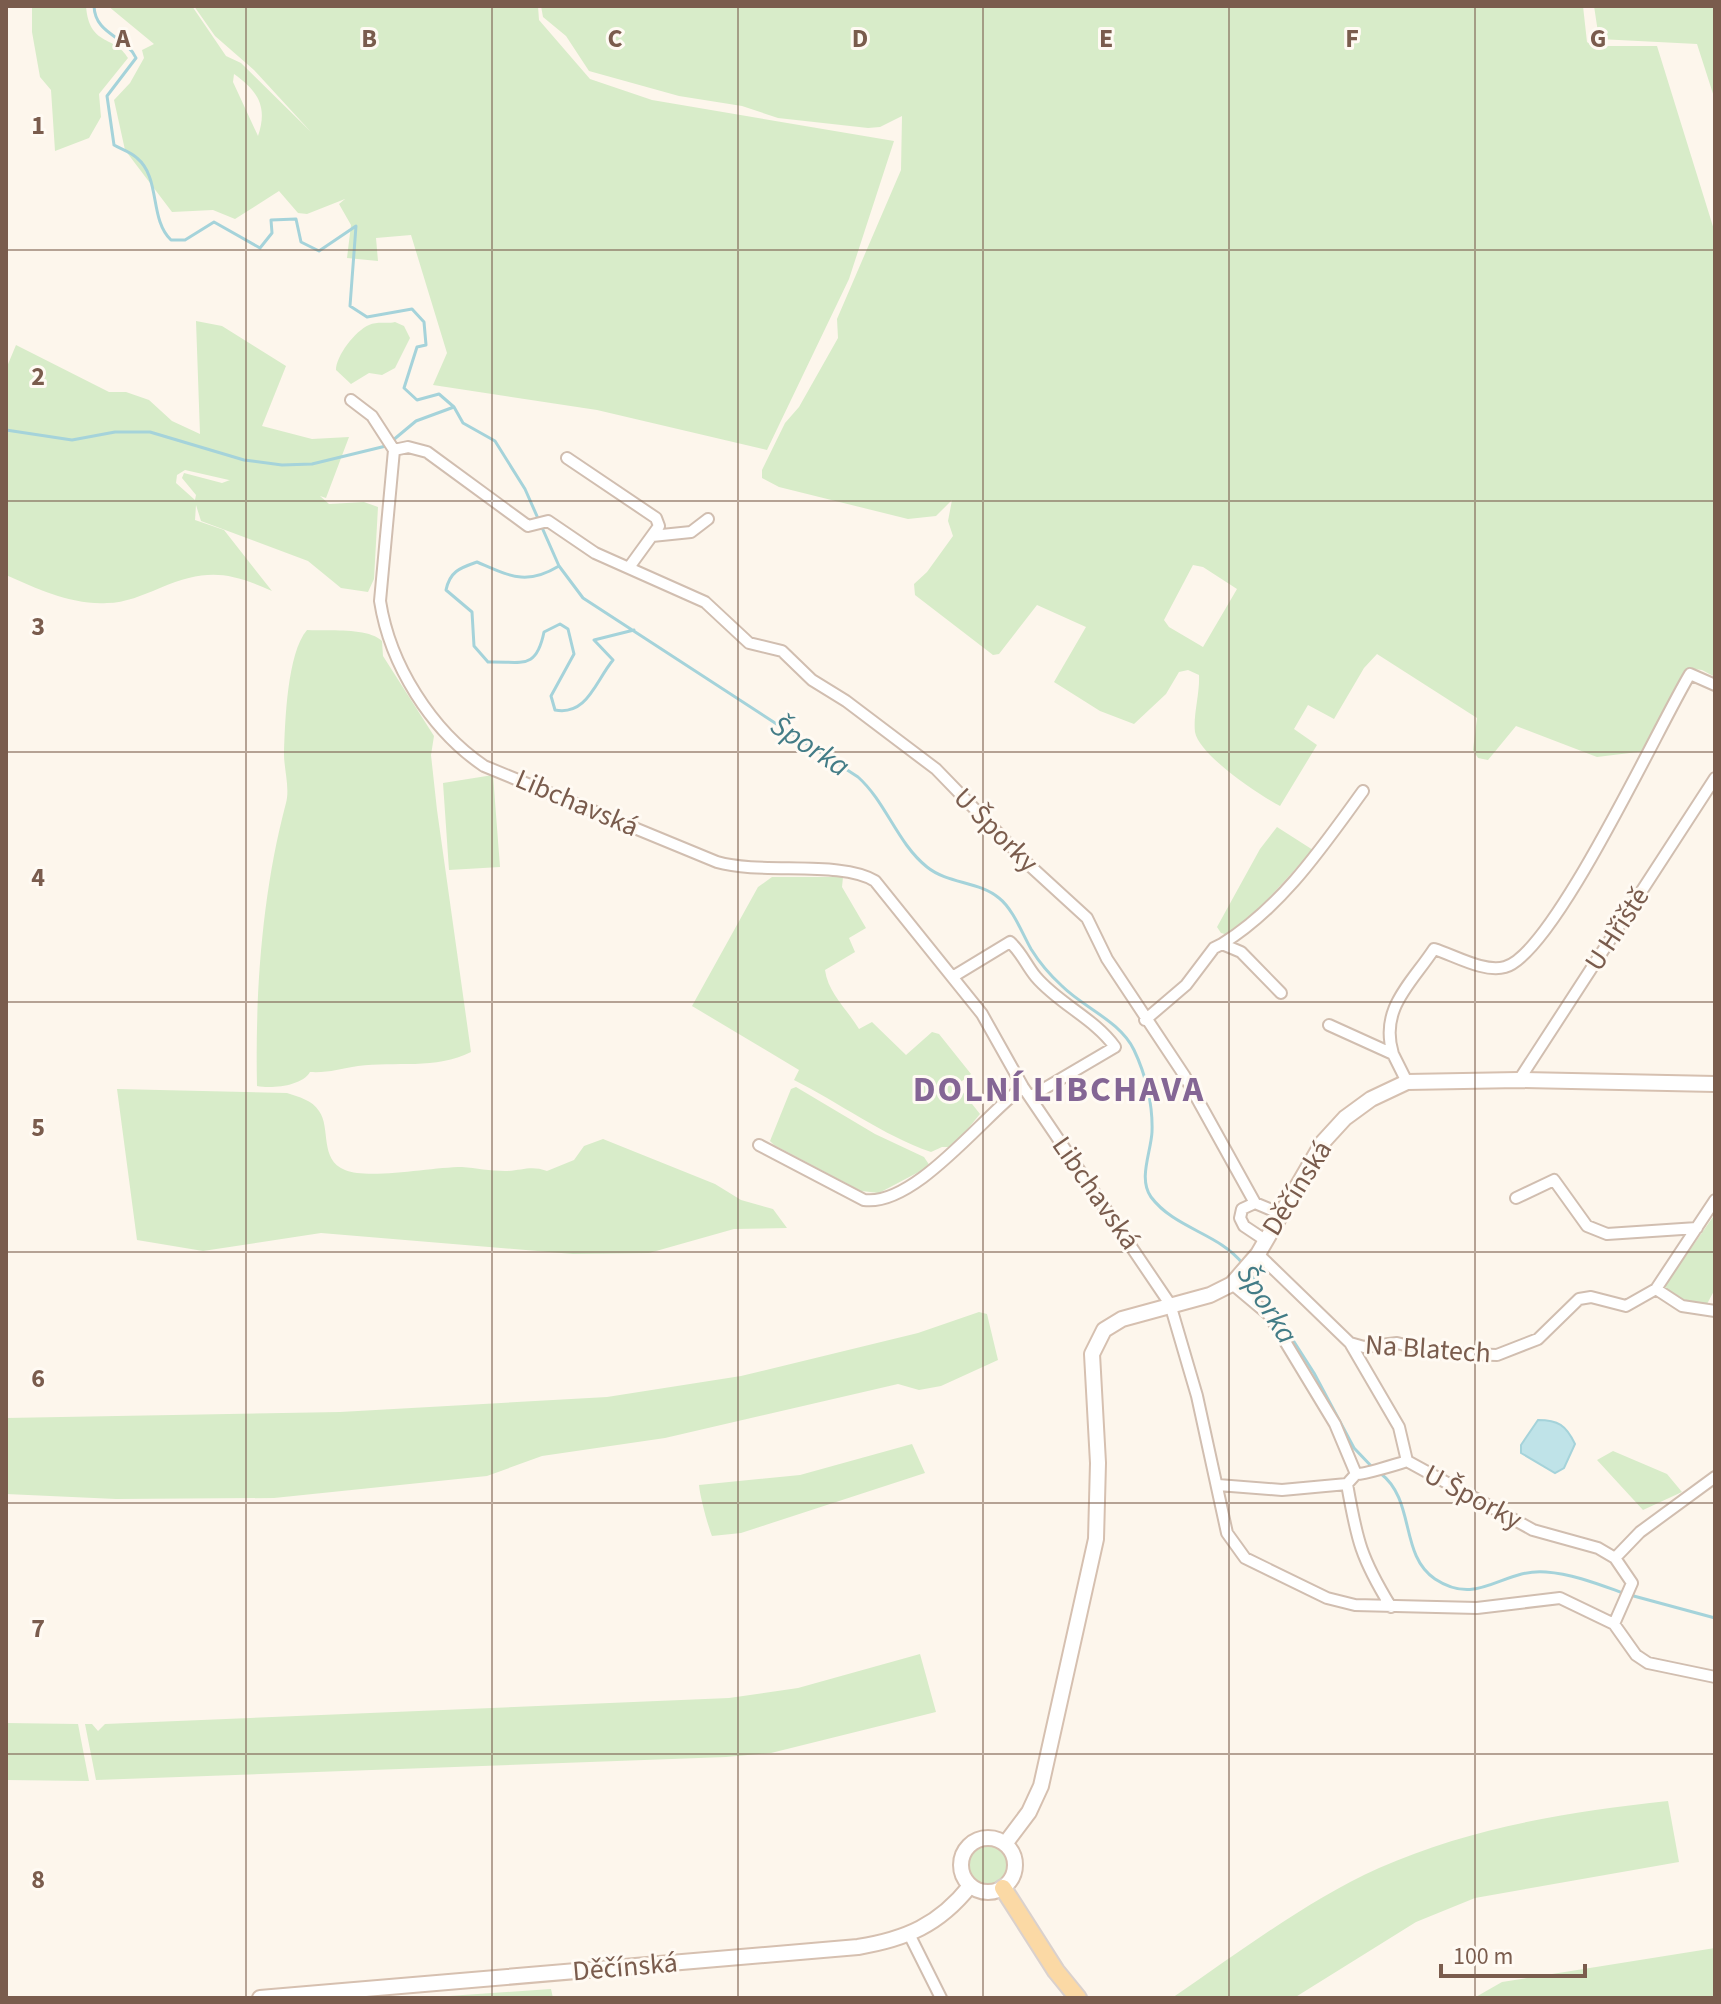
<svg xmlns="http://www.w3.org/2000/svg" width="1721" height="2004" viewBox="0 0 1721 2004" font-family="'Source Sans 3',sans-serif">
	<rect width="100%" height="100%" fill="#fdf6ec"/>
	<path fill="#d8ecc9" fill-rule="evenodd" d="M32,6H86C89,47 115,35 128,58L99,94L101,117L89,138L55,151L51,90L40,77L32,32Z
		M108,6H192L226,56L241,63L311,132L254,70L215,36L194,6H538L539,20L590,79L652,100L894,141L849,279L767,450L597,410L433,385L447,353L411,235L376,238L378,261L347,258L351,225L339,204L345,199L307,214L298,213L279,191L235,219L213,210L172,212L125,150L114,100L130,83L144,58L142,50L154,44ZM234,74C258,91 268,107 258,136L233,82Z
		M541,6H1583L1587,42L1593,46H1657L1715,233V677L1702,670L1687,668L1646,751L1597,757L1516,726L1488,760L1478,758L1473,750L1477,718L1377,654L1364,668L1334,719L1308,705L1294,729L1317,745L1280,806C1259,795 1199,755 1195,732C1193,715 1200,693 1199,675L1188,670L1179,672L1166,694L1134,724L1100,711L1054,682L1086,627L1037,605L999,654L993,655L915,595L914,584L927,572L953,536L948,521L952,500L936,516L908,519L779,487L762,478V470L785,423L799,407L838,338L837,319L901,170L902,116L880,127L868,128L778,118L742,106L679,96L589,71L566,36L543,17ZM1193,565L1203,567L1237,589L1203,647L1169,627L1164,620Z
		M1594,6H1715V100L1697,44L1599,39Z
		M196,321L222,326L286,366L262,426L312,439L349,437L326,498L320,496L329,504L364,502L378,507L374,579L368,592L341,588L308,561L201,521L196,505L195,520L224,530L272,591C227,571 206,569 160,588C143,595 125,603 107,603C71,605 38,589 6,575V369L16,345L109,392H126L149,400L172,421L200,434ZM185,470L229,480H230L222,483L184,473L182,478L196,495L195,500L176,483L177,475Z
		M395,322L404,326L410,338L395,368L382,375L369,373L351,384L336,370C336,356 355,331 369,325C377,321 387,324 395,322Z
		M307,630C327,631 368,627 382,641L383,656L434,736L431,755L437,810L471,1052C436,1070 395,1061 358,1066C340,1069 328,1073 310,1072C302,1086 272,1089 257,1086C255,993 262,893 286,803C290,788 284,769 284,754C285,723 287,653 307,630Z
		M493,775L500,867L449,870L443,783Z
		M1277,827L1313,850L1243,926L1228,935L1221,933L1217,927L1260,849Z
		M772,877H843L842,887L866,928L849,938L855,952L825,970C828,993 847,1009 859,1029L872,1022L906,1055L932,1032L939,1034L971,1074L957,1085L980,1114L953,1147H942L931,1152C882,1135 840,1103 794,1080L799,1070L692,1006L758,887Z
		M796,1087L875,1134L924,1157L930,1166L879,1193L861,1191L774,1145L770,1141L791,1089Z
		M117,1089L287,1093C299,1097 312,1100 319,1111C331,1127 319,1160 345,1170C369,1180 431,1167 462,1167C476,1168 490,1171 505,1171C522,1171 530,1165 547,1171L574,1160L584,1146L603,1139L715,1184L741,1200L773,1209L787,1228L734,1229L649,1253L573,1254L321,1233L203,1251L137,1240Z
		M1715,1214V1289L1707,1304L1681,1299L1664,1287Z
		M979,1312L987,1314L998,1360L941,1386L919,1390L898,1384L665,1438L542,1456L487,1476L274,1498L116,1499L6,1494V1418L340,1412L607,1397L741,1376L918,1333Z
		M912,1444L925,1473L741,1533L712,1536C708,1526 700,1497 699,1485L800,1475Z
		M1613,1451L1667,1474L1682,1492L1643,1510L1597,1460Z
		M920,1654L936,1712L771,1753L726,1757L96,1780L85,1724H92L98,1731L105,1724L729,1698L798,1688Z
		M6,1723L78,1724L89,1781L6,1780Z
		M1668,1801L1679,1862L1475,1898L1416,1922L1294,1998H1172C1238,1953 1306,1901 1379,1868C1472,1827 1568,1812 1668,1801Z
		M967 1865a21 21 0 1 1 42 0a21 21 0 1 1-42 0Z
		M1715,1948V1998H1474L1502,1982Z
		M551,1989L553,1998H420Z"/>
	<path fill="#bfe3e8" stroke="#a5d3da" stroke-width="2" d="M1538,1420C1558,1420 1566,1425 1575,1444L1564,1468L1555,1473L1521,1453V1445Z"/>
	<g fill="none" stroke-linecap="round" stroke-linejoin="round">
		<path stroke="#a5d3da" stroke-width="3" d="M94,6C95,35 126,36 136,58L107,96L114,145C121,149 131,152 137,158C161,178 149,219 171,240H185L214,222L260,248L272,233L271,220L296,219L301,242L319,251L356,226L350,306L367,317L412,309L424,322L426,345L417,347L404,388L417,400L439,394L454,407L463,423L495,441L525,489L559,566L583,598L858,777C886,802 897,843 927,867C948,884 979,881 999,898C1013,909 1022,933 1031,949C1039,962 1051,976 1062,986C1084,1008 1120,1021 1134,1050C1146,1075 1153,1105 1152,1132C1151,1152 1138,1179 1151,1197C1175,1229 1219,1233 1243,1264
			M6,430L72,440L115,432H150L244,460L282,465L312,464L386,446
			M392,441L416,421L454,407
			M559,566C526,586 510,576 477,562C460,568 450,571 446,590L472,612L474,646L488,662C522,661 536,671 544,632L560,624L568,629L574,654L551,696L555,710C587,716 595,682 613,660L594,640L634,630
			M1250,1273L1314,1373L1354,1448L1374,1469
			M1380,1473C1416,1500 1399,1555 1435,1579C1479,1608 1502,1568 1546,1572C1573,1574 1598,1584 1623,1593
			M1630,1595L1715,1618"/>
		<defs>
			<path id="minor" d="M351,400L372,416L394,450
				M394,450L380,601C390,665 431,730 484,766L717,862C762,875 841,860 875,881L982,1014L1023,1087L1170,1304L1197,1396L1227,1533L1245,1558L1327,1598L1355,1605L1477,1608L1560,1598L1614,1624L1636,1655L1648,1663L1715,1677
				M394,450L408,447L427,452L528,526L548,521L595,553L705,602L749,643L782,651L812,680L846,701L936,769L1028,864L1087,918L1107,959L1184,1075L1255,1203
				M567,458L656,518L659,526L630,566
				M652,536L691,532L708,519
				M1222,944C1282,907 1323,846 1363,791
				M954,976L1010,942C1022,953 1026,965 1036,977C1059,1004 1094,1018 1115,1047L1030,1097
				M1145,1020L1186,985L1214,948L1222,944L1241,952L1281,993
				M1329,1025L1393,1054L1407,1082
				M1393,1054C1379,1009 1411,984 1434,949C1454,955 1484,973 1505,967C1554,954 1659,725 1690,674L1715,685
				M1519,1080L1715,778
				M759,1145L864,1200C915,1207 985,1114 1023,1087
				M1516,1198L1554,1180L1587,1226L1607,1234L1697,1228
				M1265,1240L1244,1226L1240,1218L1242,1209L1255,1203L1279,1213
				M1258,1254L1350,1343L1399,1427L1407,1461L1533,1530L1598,1548L1615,1558L1632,1583L1614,1624
				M1232,1284L1269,1315L1335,1424L1356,1474L1347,1484C1357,1541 1361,1558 1391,1607
				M1656,1289L1715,1200
				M1350,1343L1364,1347L1397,1343L1437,1353L1497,1355L1538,1339L1579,1299L1591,1297L1626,1306L1656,1289L1682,1306L1715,1311
				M1356,1474C1362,1475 1398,1464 1407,1461
				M1218,1485L1282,1490L1347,1484
				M1615,1558L1640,1532L1715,1477
				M910,1936L941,1998"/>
			<path id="secondary" d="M961 1865a27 27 0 1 1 54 0a27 27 0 1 1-54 0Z
				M1005,1844L1029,1812L1041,1786L1096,1539L1098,1463L1092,1354L1104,1330L1122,1319L1210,1295L1232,1284L1258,1254L1323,1142L1345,1118L1371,1099L1407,1082L1519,1080L1715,1084
				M260,1998L858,1947C906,1939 939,1925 970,1886"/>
			<path id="primary" d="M1003,1888L1056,1971L1078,1998"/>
		</defs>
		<use href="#minor" stroke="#d1beb0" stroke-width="14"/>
		<use href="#secondary" stroke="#d6c0b0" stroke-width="18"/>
		<use href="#primary" stroke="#dad1cd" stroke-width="20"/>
		<use href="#minor" stroke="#fff" stroke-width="10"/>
		<use href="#secondary" stroke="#fff" stroke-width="14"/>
		<use href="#primary" stroke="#fbd9a5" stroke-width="16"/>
	</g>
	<path fill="none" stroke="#7a5c4d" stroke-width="2" stroke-opacity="0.55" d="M246,6V1998M492,6V1998M738,6V1998M983,6V1998M1229,6V1998M1475,6V1998M6,250H1715M6,501H1715M6,752H1715M6,1002H1715M6,1252H1715M6,1503H1715M6,1754H1715"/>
	<g text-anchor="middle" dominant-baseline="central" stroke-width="6" stroke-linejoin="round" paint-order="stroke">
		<g font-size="28" fill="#7a5c4d" stroke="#fffaf3">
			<text transform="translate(577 803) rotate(23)">Libchavská</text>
			<text transform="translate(996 830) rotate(45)">U Šporky</text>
			<text transform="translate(1617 929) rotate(-57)">U Hřiště</text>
			<text transform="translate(1297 1188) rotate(-58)">Děčínská</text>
			<text transform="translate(1096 1193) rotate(55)">Libchavská</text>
			<text transform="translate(1428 1349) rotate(4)">Na Blatech</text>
			<text transform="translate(1473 1497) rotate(28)">U Šporky</text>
			<text transform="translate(625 1967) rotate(-5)">Děčínská</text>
		</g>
		<g font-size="30" font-style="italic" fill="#437c86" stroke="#fffaf3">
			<text transform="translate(810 746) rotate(33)">Šporka</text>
			<text transform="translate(1267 1304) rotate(58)">Šporka</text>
		</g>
		<g font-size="36" font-weight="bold" letter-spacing="2" fill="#846695" stroke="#fffaf3">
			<text x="1059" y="1089">DOLNÍ LIBCHAVA</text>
		</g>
	</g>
	<g font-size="26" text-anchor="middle" font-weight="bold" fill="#7a5c4d" stroke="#fffaf3" stroke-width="6" stroke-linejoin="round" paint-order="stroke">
		<text x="123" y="47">A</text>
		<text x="369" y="47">B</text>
		<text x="615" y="47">C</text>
		<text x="860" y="47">D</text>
		<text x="1106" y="47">E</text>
		<text x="1352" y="47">F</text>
		<text x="1598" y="47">G</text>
		<text x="38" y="134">1</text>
		<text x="38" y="385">2</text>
		<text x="38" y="635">3</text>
		<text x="38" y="886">4</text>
		<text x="38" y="1136">5</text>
		<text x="38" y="1387">6</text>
		<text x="38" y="1637">7</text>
		<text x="38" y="1888">8</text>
	</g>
	<rect width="1721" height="2004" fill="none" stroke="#7a5c4d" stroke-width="16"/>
	<path d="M1441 1964v12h144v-12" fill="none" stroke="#7a5c4d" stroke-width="4"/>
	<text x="1453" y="1964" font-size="24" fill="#7a5c4d" stroke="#fffaf3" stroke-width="6" paint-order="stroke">100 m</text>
</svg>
